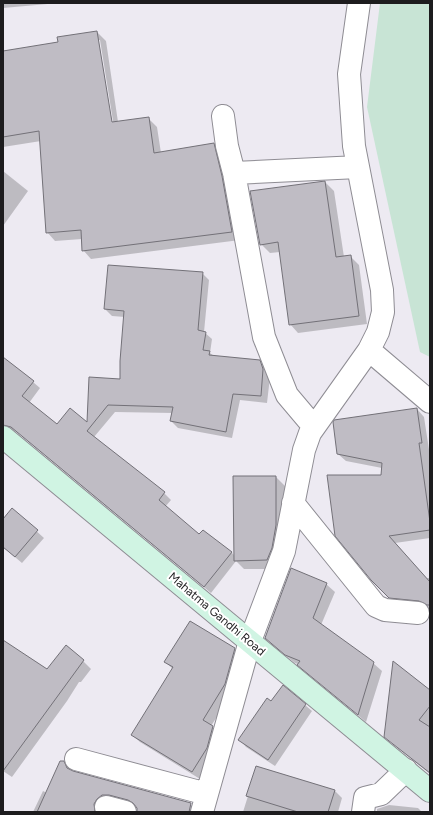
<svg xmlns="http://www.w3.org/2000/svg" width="433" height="815" viewBox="0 0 433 815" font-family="Figtree,sans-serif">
	<rect width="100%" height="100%" fill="#edeaf2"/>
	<path fill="#c8e4d5" d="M380,3H430V357L420,352L367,107Z"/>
	<path fill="#0003" fill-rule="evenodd" d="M3,3H59L3,8Z
		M97,32L106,41L118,122L148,118L157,127L161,153L214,144L222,152L240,240L91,259L83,250L82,239L55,241L47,232L41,141L3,147V52L59,43ZM98,40H100L114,127H112Z
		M3,171L28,191L3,226Z
		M325,182L334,191L344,257L350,256L359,265L367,324L298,333L290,324L280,252L270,253L261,244Z
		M109,266L202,273L209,280L204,332L212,339L210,353L214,356L259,361L266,368L270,377L267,403L240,400L232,438L178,428L171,421L173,413L115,412L94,437L164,493L171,500L165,507L199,536L231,552L235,556L276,477L285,486V535L276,569H244L236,561L211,593L19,434L3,423V368L33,382L40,388L29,403L57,425L88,424L121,380L125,317L112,316L105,309Z
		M417,409L424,417L430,456V538L395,543L426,578H430V609L427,607L397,605L372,580L382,468L346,461L338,454Z
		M13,510L44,538L22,563L3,547V520Z
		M326,584L335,592L321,625L373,663L382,671L366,722L298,664L295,663L274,646L266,637Z
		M3,641L47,670L83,661L91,669L81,682H79L67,701L12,777L3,771Z
		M234,649L242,657L233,692L211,726L220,735L200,779L140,742L132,735L173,669L165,662Z
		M430,691V725L428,727L430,729V774L394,745L386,737Z
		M272,702L305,705L312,711L275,766L246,747L240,740Z
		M63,762L72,772L190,804L198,812H138L137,807L117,802L101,812H33L43,791L47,793Z
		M257,767L334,790L342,798L338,812H243Z
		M389,805L418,808L422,812H377V809Z"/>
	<path fill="#bfbcc4" stroke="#737178" d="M97,31L112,122L149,117L154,153L214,143L222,176L232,232L82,251L81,230L46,233L39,131L3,137V51L58,42L57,37Z
		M325,181L336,257L351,255L359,316L289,325L278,242L260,245L250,191Z
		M108,265L203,272L198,330L206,332L203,350L210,351L209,355L260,360L263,369L261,396L233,394L226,432L170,421L173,407L108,405L87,431L165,492L159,500L199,534L203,530L232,552L204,587L11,427L3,425V357L34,381L22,396L57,424L70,408L87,422L89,377L120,379V361L124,311L104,309Z
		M417,408L422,443H419L430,522V530L389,536L430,582V605H427L419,601L389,598L371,580L335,536L327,475H381L382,463L337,454L333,422L334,420Z
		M233,476H276V525L272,548L267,560L234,561Z
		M12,508L38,530L15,557L3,547V519Z
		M291,568L327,583L313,618L374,662L358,715L297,665L300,661L285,655L265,638Z
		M190,621L235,648L225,684L203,720L213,726L207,748L192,772L131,735L173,667L164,662Z
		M3,640L47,669L66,645L84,660L3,771Z
		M393,661L430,690V706L419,720L430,727V773L384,737Z
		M283,685L306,704L268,760L238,740L267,698L271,701Z
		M60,761H64L67,768L73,771L191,803L189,812H137V808L133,803L128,800L109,795H102L97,799L94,804L95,812H37Z
		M256,766L335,790L328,812H298L246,796Z"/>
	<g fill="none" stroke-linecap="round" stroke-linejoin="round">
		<defs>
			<path id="minor" d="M223,116L227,146L234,173L264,337L287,395L314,427
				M234,173L358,167
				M369,350L430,402
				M293,503L376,606L385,610L418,613
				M76,759L207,794
				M106,807L125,812
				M202,812L250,641L284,551L304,450L310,433L369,350L378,332L383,312L382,290L354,146L349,74L359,3
				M363,812L365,798L381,794L406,770"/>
			<path id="secondary" d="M3,437L430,791"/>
		</defs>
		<use href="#minor" stroke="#8e8c93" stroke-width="24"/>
		<use href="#secondary" stroke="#8e8c93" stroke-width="24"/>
		<use href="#minor" stroke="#fff" stroke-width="22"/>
		<use href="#secondary" stroke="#d0f4e3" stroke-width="22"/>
	</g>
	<g text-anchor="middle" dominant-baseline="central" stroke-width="4" stroke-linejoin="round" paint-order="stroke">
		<g font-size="12" fill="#1d1c1e" stroke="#fff">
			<text transform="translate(217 614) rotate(40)">Mahatma Gandhi Road</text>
		</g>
	</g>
	<rect width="433" height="815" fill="none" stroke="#1d1c1e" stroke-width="8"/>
</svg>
